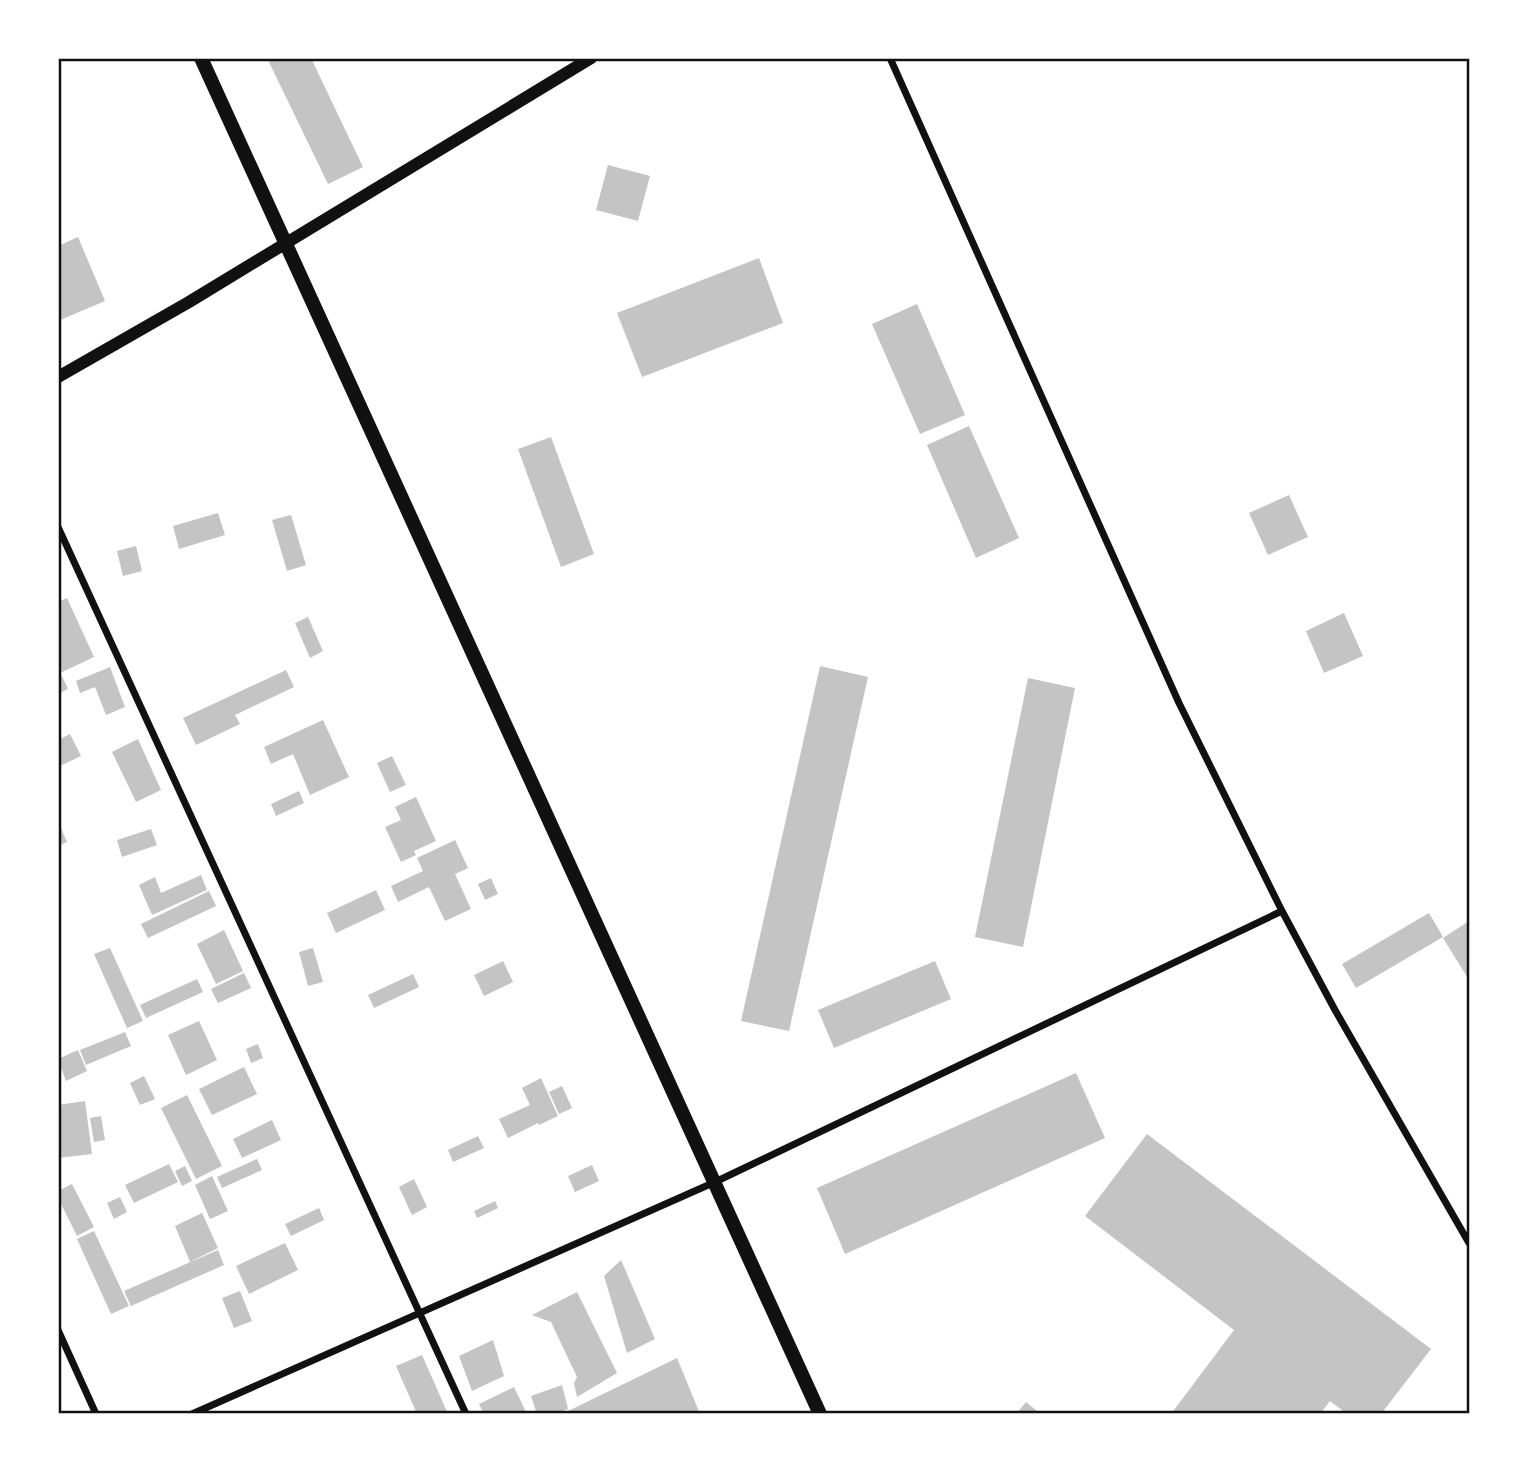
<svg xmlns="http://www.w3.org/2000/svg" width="1527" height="1472" viewBox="0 0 1527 1472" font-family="'Asap Condensed',sans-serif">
	<rect width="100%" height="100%" fill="#fff"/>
	<path fill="#c4c4c4" d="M267,58H311L363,167L328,184Z
		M608,165L650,176L638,221L596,210Z
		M78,237L105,301L58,321V246Z
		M759,258L783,323L642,377L617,313Z
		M917,304L965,415L920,434L872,324Z
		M969,426L1019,538L976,558L927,445Z
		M551,437L594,554L561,567L518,449Z
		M1289,495L1308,537L1268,555L1249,513Z
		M218,513L225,535L179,549L173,526Z
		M291,515L306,565L287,571L272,520Z
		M136,546L142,571L123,576L117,551Z
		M67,598L94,657L58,674V602Z
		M1344,613L1363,656L1324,673L1306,631Z
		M308,617L323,651L310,658L295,623Z
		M820,666L868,677L789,1031L741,1021Z
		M110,667L125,707L106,715L95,687L80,693L76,681Z
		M286,670L294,687L235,715L240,724L196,745L183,718Z
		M62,676L68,689L58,694V678Z
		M1028,678L1075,688L1023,947L975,937Z
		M323,720L349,777L310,795L293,754L271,764L264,747Z
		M70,734L81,756L60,766L58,762V740Z
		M138,739L161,790L136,802L112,752Z
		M392,756L406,785L390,792L377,763Z
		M299,791L304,803L276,816L271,804Z
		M416,797L436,841L414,851L416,855L401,862L385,827L401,820L395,807Z
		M58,821L67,842L58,846Z
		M151,829L157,845L122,857L117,840Z
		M455,840L468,868L455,874L471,909L445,921L429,887L398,902L391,886L423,871L417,858Z
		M201,875L207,890L152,915L139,885L155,877L161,893Z
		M491,878L498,894L485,900L478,884Z
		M376,890L385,910L336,933L327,913Z
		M209,891L216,906L148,938L141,924Z
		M1429,913L1443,937L1356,988L1342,964Z
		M1469,921V980L1443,938Z
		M224,930L243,971L216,984L197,944Z
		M110,948L143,1021L127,1028L94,954Z
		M313,948L323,982L308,986L299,952Z
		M503,961L513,982L484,996L474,975Z
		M935,961L951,999L834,1048L818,1010Z
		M244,973L251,988L218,1003L211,989Z
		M413,974L419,987L374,1008L368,995Z
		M197,979L203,992L146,1018L140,1005Z
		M199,1021L217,1060L186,1075L168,1035Z
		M125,1032L131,1046L86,1065L80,1050Z
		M258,1044L263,1058L251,1063L246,1049Z
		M78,1050L87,1071L66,1081L58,1059Z
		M244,1067L257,1094L212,1115L199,1089Z
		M1076,1073L1105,1138L845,1254L817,1188Z
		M144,1076L155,1099L140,1105L130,1083Z
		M541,1078L558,1116L539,1125L538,1123L508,1138L499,1119L530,1105L522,1088Z
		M562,1086L572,1108L559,1114L549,1092Z
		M187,1095L222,1166L196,1179L161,1108Z
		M85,1101L92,1154L58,1158V1105Z
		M101,1116L105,1140L94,1142L90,1118Z
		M272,1120L281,1140L242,1158L233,1139Z
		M1147,1134L1431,1349L1381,1414H1347L1330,1401L1320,1414H1171L1234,1330L1085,1216Z
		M478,1136L484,1148L453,1162L448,1150Z
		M257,1159L262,1170L222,1188L217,1177Z
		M169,1164L178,1182L134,1203L125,1185Z
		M592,1165L599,1181L575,1192L568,1176Z
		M185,1166L192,1181L182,1186L175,1171Z
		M212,1176L228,1211L210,1219L195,1185Z
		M414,1179L427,1207L412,1215L399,1187Z
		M72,1184L94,1227L77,1236L58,1198V1191Z
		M120,1197L127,1212L114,1219L107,1203Z
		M495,1201L498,1208L477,1218L474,1211Z
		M319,1208L324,1220L291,1236L285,1224Z
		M202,1213L218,1248L190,1262L175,1226Z
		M94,1231L129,1306L111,1314L77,1239Z
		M285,1243L298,1270L249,1294L236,1266Z
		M218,1250L224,1265L131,1306L124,1291Z
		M621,1260L655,1339L627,1353L604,1276Z
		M240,1291L252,1321L234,1328L222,1298Z
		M577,1292L617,1373L577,1397L574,1383L577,1377L551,1322L532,1315Z
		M493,1340L504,1376L472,1391L459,1356Z
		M422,1355L448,1414H417L396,1366Z
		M677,1358L700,1414H562Z
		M562,1385L568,1409L555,1414H537L531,1396Z
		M514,1387L527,1414H484L479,1404Z
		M1026,1402L1041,1414H1016Z"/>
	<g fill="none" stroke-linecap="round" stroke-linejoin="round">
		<path stroke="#111" stroke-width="7" d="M890,58L1179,703L1282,911L1335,1010L1469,1243
			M58,527L466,1414
			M58,1330L96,1414
			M192,1414L715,1182L1282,911"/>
		<path stroke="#111" stroke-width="12" d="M58,377L189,302L591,58"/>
		<path stroke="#111" stroke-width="14" d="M201,58L820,1414"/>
	</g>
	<rect width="1527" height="1472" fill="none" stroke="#ffffff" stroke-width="119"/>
	<rect x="60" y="60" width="1408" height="1352" fill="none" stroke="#111" stroke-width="2.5"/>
</svg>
